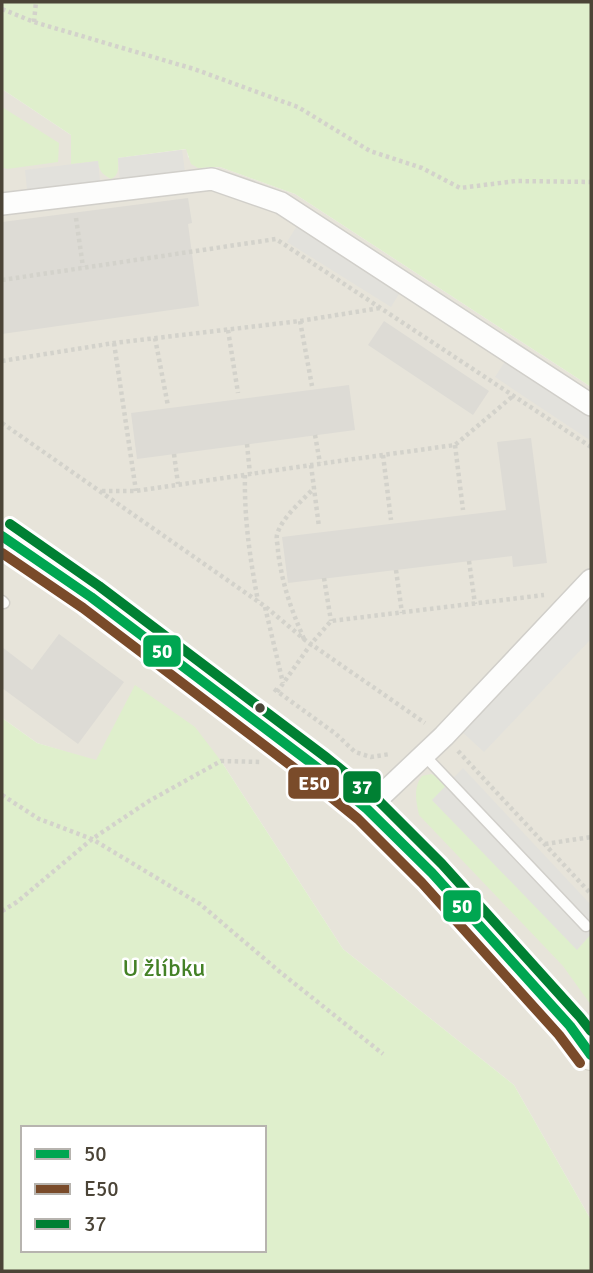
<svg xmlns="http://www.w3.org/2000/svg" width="593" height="1273" viewBox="0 0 593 1273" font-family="Signika,sans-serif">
	<rect width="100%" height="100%" fill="#f3f2ed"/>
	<path fill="#e7e4da" d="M2,89L71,135L118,158L187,149L188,157L206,169L220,167L295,194L591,387V1220L514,1085L343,949L221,761H96L37,743L2,718Z"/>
	<path fill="#dfefcc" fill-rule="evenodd" d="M2,2H591V387L295,194L220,167L198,168L191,164L186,149L118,158C118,166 120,175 111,179C102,174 99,171 98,161L71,164V135L2,89Z
		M2,107L59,143L58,162L7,169L2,167Z
		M135,685L195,727L221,761L343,949L514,1085L591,1220V1271H2V718L37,743L96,760ZM23,1128H264V1250H23Z
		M431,774L440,777L448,784L433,801L577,949L591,934V1005L563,966L419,815C416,801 413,788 422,776Z"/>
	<path fill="#e2e1dc" d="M182,150L185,172L120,180L118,158Z
		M98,161L100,181L27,190L25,170Z
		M298,224L402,289L391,307L287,242Z
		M506,360L591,416V441L495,377Z
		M591,591V639L484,752L460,730Z
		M463,768L591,905V934L577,950L432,800Z"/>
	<path fill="#dddbd5" d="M188,198L192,223L188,224L199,306L2,334V222Z
		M384,321L489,391L473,415L368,345Z
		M349,385L355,430L137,459L131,413Z
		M531,438L547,563L513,567L512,556L288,583L282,537L506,510L497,442Z
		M59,634L124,682L78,744L2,688V647L32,670Z"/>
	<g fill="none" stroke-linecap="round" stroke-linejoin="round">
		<defs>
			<path id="lane" d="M2,601L4,603
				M424,755L586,926"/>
			<path id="street" d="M2,204L212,179L281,203L591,405
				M367,809L444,736L591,580"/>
			<path id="secondary" d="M2,536L91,597L319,769L367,809L432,873L570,1026L591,1055"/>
		</defs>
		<use href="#lane" stroke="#d1cfca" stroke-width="13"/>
		<use href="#street" stroke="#d1cfca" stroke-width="24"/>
		<use href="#secondary" stroke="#d3cfc4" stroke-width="32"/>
		<path stroke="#d3d2cb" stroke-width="4.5" stroke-dasharray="3.5 3.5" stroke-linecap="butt" d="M2,9L34,22L194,69L298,107L370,151L422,168L460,188L516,181L591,182
			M34,22L36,2
			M76,218L83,267
			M2,280L276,239L591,447
			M300,321L312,386
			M228,330L238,393
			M155,338L168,406
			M114,343L136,491
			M2,361L114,343L300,321L380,308
			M2,423L266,607L305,640L425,723
			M315,435L320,463
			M247,444L250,474
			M455,445L463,510
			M174,454L178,484
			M383,455L391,520
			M311,465L319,527
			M245,475C244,518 250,559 258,601
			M102,491H136L311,465L455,445L513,396
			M469,561L475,604
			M396,570L402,613
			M324,578L331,621
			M265,607L283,683
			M304,639C291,609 282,584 278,551C278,546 276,539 277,535C281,518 303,500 314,488
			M274,689L336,734L355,752L371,757L390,754
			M277,692L311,644L331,621L544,595
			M458,751L591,894
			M2,795L39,819L92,839L200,904L280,972L383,1054
			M545,844L591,837
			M2,911L17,902L92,839L149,801L221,761L261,762"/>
		<use href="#lane" stroke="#fdfdfc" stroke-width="10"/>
		<use href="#street" stroke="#fdfdfc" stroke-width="21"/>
		<use href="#secondary" stroke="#f7f6f0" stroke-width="30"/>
		<defs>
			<path id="bus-1" d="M2,536L91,597L319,769L367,809L432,873L570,1026L591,1055"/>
			<path id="bus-2" d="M2,553L83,608L310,780L358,819L422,883L559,1035L580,1063"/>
			<path id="bus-3" d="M10,524L99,586L327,758L376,798L442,864L580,1017L591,1031"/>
		</defs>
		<use href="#bus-1" stroke="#fff" stroke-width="16"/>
		<use href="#bus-2" stroke="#fff" stroke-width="16"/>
		<use href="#bus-3" stroke="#fff" stroke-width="16"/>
		<use href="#bus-1" stroke="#00a651" stroke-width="10"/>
		<use href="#bus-2" stroke="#7a4b2a" stroke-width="10"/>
		<use href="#bus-3" stroke="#008033" stroke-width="10"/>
	</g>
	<circle fill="#4b4437" stroke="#fff" stroke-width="2.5" cx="260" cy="708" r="6"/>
	<g text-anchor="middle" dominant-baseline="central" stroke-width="5" stroke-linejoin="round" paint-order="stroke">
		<g font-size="24" fill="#448126" stroke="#fff">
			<text x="164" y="968">U žlíbku</text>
		</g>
	</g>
	<g stroke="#fff" stroke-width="2.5">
		<rect x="142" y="634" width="40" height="34" rx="7" fill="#00a651"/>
		<rect x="287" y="766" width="53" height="34" rx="7" fill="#7a4b2a"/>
		<rect x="342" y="770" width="40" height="34" rx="7" fill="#008033"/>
		<rect x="442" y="889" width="40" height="34" rx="7" fill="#00a651"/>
	</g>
	<g font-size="19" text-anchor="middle" font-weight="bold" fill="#fff">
		<text x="162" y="658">50</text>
		<text x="314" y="790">E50</text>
		<text x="362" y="794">37</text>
		<text x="462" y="913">50</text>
	</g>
	<rect width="593" height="1273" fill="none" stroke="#4b4437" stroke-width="7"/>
	<rect x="21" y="1126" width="245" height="126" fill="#ffffff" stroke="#b7b4af" stroke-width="2"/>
	<rect x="35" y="1149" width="35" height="10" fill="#00a651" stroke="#b7b4af" stroke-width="2"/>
	<text x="84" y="1161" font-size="21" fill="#4b4437">50</text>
	<rect x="35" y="1184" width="35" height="10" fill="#7a4b2a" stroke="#b7b4af" stroke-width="2"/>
	<text x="84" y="1196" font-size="21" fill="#4b4437">E50</text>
	<rect x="35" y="1219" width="35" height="10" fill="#008033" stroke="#b7b4af" stroke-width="2"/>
	<text x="84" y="1231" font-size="21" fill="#4b4437">37</text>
</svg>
